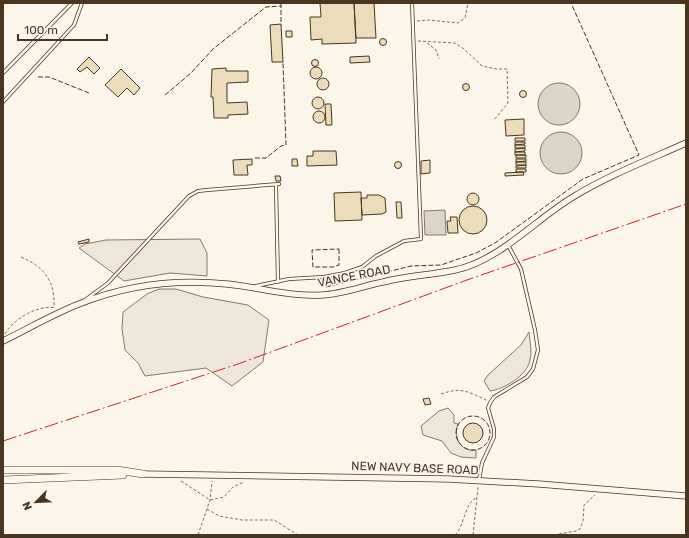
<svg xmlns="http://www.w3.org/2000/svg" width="689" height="538" viewBox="0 0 689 538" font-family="Rubik,sans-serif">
	<rect width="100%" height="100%" fill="#fbf6e9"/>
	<path fill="#ede6d9" stroke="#887966" d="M200,239L207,253V276L170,273L124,281L79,248L85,244L106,240Z
		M159,289H176L203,297L248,305L269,320L263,362L232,386L206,368L145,376L138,363L125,350L122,329L123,312L147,294Z
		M529,332C530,341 532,352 530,360C527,376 504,389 490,391L484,381L488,375L521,345Z
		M448,408L454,415V423L458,424C453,438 461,452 476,450V458L461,457L451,453L442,441L423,435L421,426L439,411Z"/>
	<path fill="#dcd4c6" stroke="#887966" d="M538 104a21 21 0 1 1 42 0a21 21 0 1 1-42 0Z
		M540 153a21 21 0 1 1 42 0a21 21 0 1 1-42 0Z
		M445,210L446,235H425L424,211Z"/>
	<path fill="#ecdcbc" stroke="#4a3520" d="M320,3H354L356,43L322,44V39L311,40L310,17H321Z
		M354,3H374L376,38H356Z
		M281,24L283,62H272L270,25Z
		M286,31H292V37H286Z
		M379.5 42a3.5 3.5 0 1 1 7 0a3.5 3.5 0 1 1-7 0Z
		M369,56L370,62L350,63V57Z
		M89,57L100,68L94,74L87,67L80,72L77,69Z
		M311.5 63a3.5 3.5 0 1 1 7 0a3.5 3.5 0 1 1-7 0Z
		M310 73a6 6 0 1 1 12 0a6 6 0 1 1-12 0Z
		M226,68V71H248V82L227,83V103L247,102L248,114L228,115V118H214L213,97H211L212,69Z
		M121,69L140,88L134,95L127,88L118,97L105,85Z
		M317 84a6 6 0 1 1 12 0a6 6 0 1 1-12 0Z
		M462.5 87a3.5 3.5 0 1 1 7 0a3.5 3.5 0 1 1-7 0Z
		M519.5 94a3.5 3.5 0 1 1 7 0a3.5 3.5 0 1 1-7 0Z
		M312 103a6 6 0 1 1 12 0a6 6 0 1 1-12 0Z
		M325,104H331L332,125H326Z
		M313 117a6 6 0 1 1 12 0a6 6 0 1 1-12 0Z
		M524,119V135L506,136L505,120Z
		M515,138H525V141H515Z
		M515,142H525V144L515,145Z
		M515,145H525V148H515Z
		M525,148V151L515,152V149Z
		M313,151H336L337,165L307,166V156H313Z
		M515,152H525V155H515Z
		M516,155H526V158H516Z
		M252,159V165H247L248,175H234L233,160Z
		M292,159H297L298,166H292Z
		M516,159H526V161L516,162Z
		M430,160V173L421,174V161Z
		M394.5 165a3.5 3.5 0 1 1 7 0a3.5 3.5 0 1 1-7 0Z
		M516,162H526V165H516Z
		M526,165V168H516V166Z
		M516,169H526V172H516Z
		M523,172L524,175L505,176V173Z
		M275,176H280L281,181H276Z
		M361,192L362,220L335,221L334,193Z
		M467 199a6 6 0 1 1 12 0a6 6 0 1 1-12 0Z
		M367,195H379L385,198L386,212L382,214L362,215L361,198H367Z
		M396,202H401L402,218H397Z
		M459 220a14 14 0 1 1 28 0a14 14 0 1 1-28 0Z
		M450,217H457L458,233H448L447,221H451Z
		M89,239V242L79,244L78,242Z
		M429,398L431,404L425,405L423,399Z
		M463 433a10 10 0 1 1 20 0a10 10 0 1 1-20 0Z"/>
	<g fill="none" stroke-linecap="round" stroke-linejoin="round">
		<defs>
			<path id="service" d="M3,73L72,3
				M3,102L74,25L82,3
				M276,185L278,282
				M256,286L289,279L324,277L345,273L362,267L376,256L404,241L421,239L412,3
				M85,300L108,283L189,196L198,191L207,190L279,184
				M479,480L482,463L494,437V429L488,408L490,403L494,397L527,377L533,369L538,350L535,330L521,269L508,245"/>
			<path id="minor" d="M3,341C28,329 53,314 79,304C126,285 177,279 227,284C258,287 290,297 322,295C342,294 363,286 383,282C407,276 431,275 455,270C499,261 536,219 573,197C609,175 648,160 686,143
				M143,474L448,479L539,484L686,496"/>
			<path id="tertiary" d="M3,470H117L143,474
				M3,480L123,475"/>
		</defs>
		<use href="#service" stroke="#4a3520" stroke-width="4"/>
		<use href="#minor" stroke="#4a3520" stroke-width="7"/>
		<use href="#tertiary" stroke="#4a3520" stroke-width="8"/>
		<path stroke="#7f6f5c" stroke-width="1" stroke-dasharray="3 2" stroke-linecap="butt" d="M417,21L429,20L458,23L465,18L468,3
			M418,41L455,43L464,49L482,66L496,69H507L508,103L494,120
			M427,43L436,50L439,59
			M21,257C44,267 55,280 54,307
			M5,334C13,319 39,304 56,308
			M441,394C461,387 467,391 486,400
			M181,481L210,500L224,497L233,487L244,482
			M207,509L219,516L242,520H274L298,535
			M198,535L210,500L212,481
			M455,535C465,525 464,504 476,498
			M473,535L478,487
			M554,535L576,531L580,529L583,521L584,505L595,495"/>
		<use href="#service" stroke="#fbf6e9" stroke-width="2.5"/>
		<use href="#minor" stroke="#fbf6e9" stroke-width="5.5"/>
		<use href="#tertiary" stroke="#fbf6e9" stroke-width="7"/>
		<path stroke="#4a3520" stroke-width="1" stroke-dasharray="5 2" stroke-linecap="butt" d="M281,3V24
			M38,77H49L89,93
			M165,95L191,73L213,49L266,7L281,6
			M255,158H266L281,146L286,145L283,62
			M339,249V265L333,267H313L312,250Z
			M326,287L411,266L441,265L476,253L495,243L583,179L639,155L571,3
			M456 433a17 17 0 1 1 34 0a17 17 0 1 1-34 0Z"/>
		<path stroke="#c62828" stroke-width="1" stroke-dasharray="14 3 2 3" stroke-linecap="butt" d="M3,441L238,364L467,280L686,204"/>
	</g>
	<g text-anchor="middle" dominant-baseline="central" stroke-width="3" stroke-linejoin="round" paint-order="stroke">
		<g font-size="12" fill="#4a3520" stroke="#fbf6e9">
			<text transform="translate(354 276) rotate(-11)">VANCE ROAD</text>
			<text transform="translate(415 468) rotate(2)">NEW NAVY BASE ROAD</text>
		</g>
	</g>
	<rect width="689" height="538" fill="none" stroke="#4a3520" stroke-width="8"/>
	<g transform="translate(36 502) rotate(246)" stroke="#fbf6e9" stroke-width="3" paint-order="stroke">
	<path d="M0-3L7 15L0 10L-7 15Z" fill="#4a3520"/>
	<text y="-6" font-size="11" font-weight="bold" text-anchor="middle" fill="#4a3520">N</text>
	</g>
	<path d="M18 34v6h89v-6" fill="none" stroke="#4a3520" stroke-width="2"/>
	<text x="24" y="34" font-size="12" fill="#4a3520" stroke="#fbf6e9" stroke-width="3" paint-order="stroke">100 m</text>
</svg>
